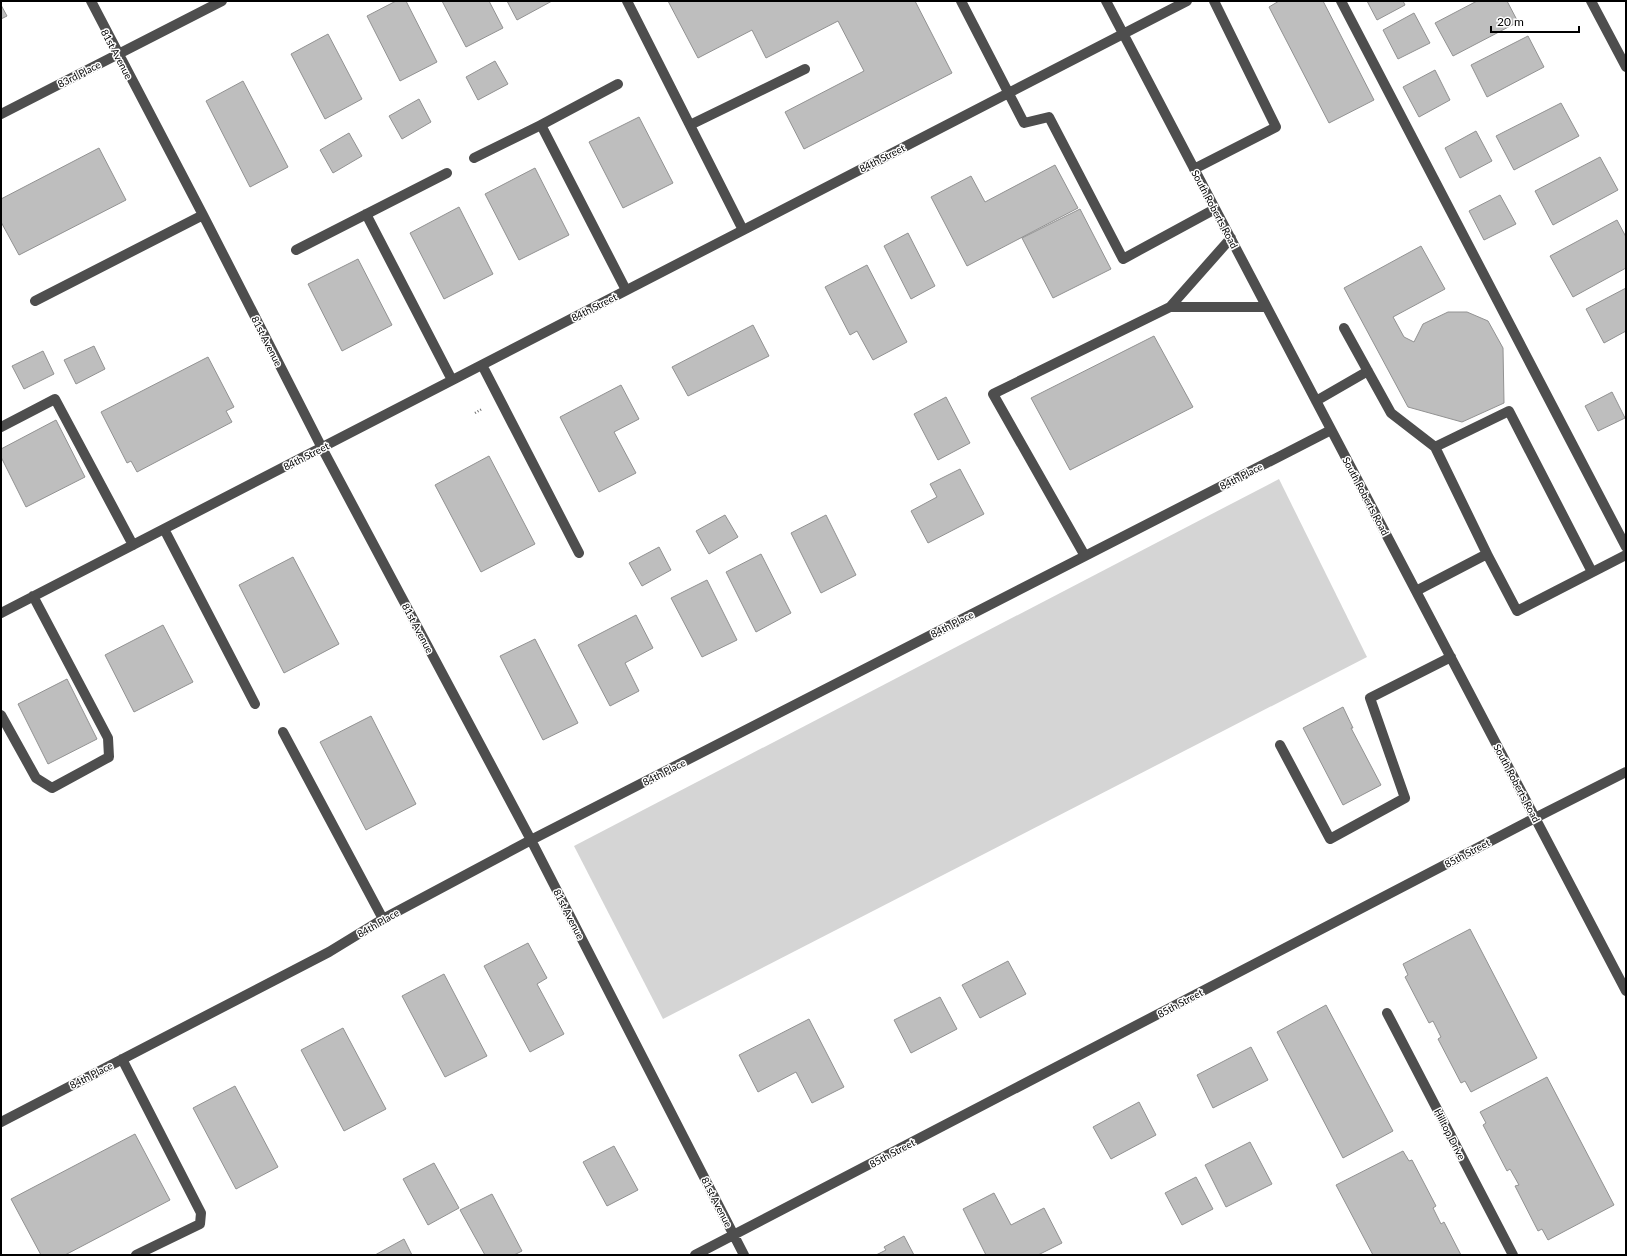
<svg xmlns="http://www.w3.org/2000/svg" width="1627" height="1256" viewBox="0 0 1627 1256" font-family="Lato,sans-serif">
	<rect width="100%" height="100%" fill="#fff"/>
	<path fill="#d5d5d5" d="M1279,479L1367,657L663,1019L574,846Z"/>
	<path fill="#bebebe" stroke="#929292" d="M396,1H406L437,62L400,81L367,16Z
		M442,1H489L503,28L466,47Z
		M507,1H552L517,20Z
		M668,1H915L952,73L804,149L785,112L864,71L838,21L766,58L752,30L698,58Z
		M1279,1H1323L1374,100L1329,123L1269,7Z
		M1367,1H1403L1405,5L1377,20Z
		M1477,1H1507L1518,22L1453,56L1435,23Z
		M1,5L7,16L1,19Z
		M1414,13L1430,43L1398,59L1383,30Z
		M328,34L362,99L325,119L291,54Z
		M1528,36L1544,67L1487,97L1471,65Z
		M495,61L508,84L478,100L466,77Z
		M1435,70L1450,100L1419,117L1403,87Z
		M243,81L288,167L250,187L206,101Z
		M419,99L431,122L402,139L389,116Z
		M1561,103L1579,136L1514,170L1496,136Z
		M639,117L673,183L623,208L589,142Z
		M1476,131L1492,161L1460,178L1445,148Z
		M349,133L362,156L333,173L320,150Z
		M99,148L126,200L19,255L1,222V199Z
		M1600,157L1618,190L1553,225L1535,191Z
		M1055,165L1078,208L967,266L931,197L971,176L985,202Z
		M535,168L569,235L519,260L485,194Z
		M1500,195L1516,224L1484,240L1469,211Z
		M459,207L493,274L444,299L410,233Z
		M1080,209L1111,269L1053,298L1022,238Z
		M1617,220L1626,237V268L1573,297L1550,256Z
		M908,233L935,286L911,299L884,246Z
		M1421,246L1445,289L1393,317L1404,337L1414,342L1423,324L1448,312H1467L1488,321L1503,348L1504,403L1462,422L1408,407L1344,288Z
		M358,259L392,325L342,351L308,284Z
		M867,265L907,342L873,360L857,331L850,335L825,287Z
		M1626,288V331L1604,343L1586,309Z
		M753,325L769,356L688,396L672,367Z
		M1154,336L1193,407L1070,470L1031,398Z
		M94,346L105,369L76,384L64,360Z
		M43,351L54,374L24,389L12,366Z
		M208,357L234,407L226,411L232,422L137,472L131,461L127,463L101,412Z
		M621,385L639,419L614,432L636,473L599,492L560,417Z
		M1612,392L1625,418L1598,431L1585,406Z
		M946,397L970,443L938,460L914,414Z
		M56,420L85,477L26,507L1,457V449Z
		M489,456L535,544L481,572L435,485Z
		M960,469L984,514L928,543L911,511L937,497L930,484Z
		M725,515L738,537L709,554L696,531Z
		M826,515L856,575L821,593L791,533Z
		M659,547L671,570L642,586L629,563Z
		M761,554L791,613L756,632L726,572Z
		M293,557L339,644L284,673L239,585Z
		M707,580L737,640L702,657L671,598Z
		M636,615L653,648L625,663L639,691L610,706L578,645Z
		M163,625L193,682L134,712L105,655Z
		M535,639L578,723L543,740L500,656Z
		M67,679L97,739L48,764L18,704Z
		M1343,707L1353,728H1351L1381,785L1343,805L1303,728Z
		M371,716L416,804L366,830L320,742Z
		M1470,929L1537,1058L1471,1092L1465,1081L1461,1083L1438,1039L1441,1037L1433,1021L1429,1023L1405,977L1408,975L1403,964Z
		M528,943L547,978L537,984L564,1034L530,1052L484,966Z
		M1008,961L1026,994L980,1018L962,985Z
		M444,974L487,1056L445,1077L402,996Z
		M940,997L957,1029L911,1053L894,1020Z
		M1326,1005L1393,1131L1343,1158L1277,1032Z
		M809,1019L844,1087L812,1103L796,1072L758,1092L739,1055Z
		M343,1028L386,1109L344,1131L301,1050Z
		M1251,1047L1268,1080L1213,1108L1197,1075Z
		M1547,1077L1614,1205L1548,1240L1542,1229L1538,1231L1515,1186L1519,1185L1510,1169L1507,1171L1483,1125L1486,1123L1480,1112Z
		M235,1086L278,1167L236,1189L193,1108Z
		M1139,1102L1156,1135L1111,1159L1093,1127Z
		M135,1134L170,1200L65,1255H41L11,1199Z
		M1250,1142L1272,1184L1226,1207L1205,1165Z
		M614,1146L638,1190L607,1206L583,1162Z
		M1403,1151L1409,1161L1412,1160L1436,1206L1433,1208L1441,1224L1444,1222L1461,1255H1373L1336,1185Z
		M434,1163L459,1208L428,1225L403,1179Z
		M1196,1177L1213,1209L1182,1225L1165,1193Z
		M994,1193L1011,1225L1044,1208L1062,1243L1038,1255H986L963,1209Z
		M492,1194L522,1251L514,1255H485L460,1210Z
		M904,1236L914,1255H876L886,1250L884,1247Z
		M404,1239L412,1255H375Z"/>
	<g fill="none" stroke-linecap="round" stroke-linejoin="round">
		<path stroke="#707070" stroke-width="2.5" stroke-dasharray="1 2" stroke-linecap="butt" d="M475,413L482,409"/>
		<path stroke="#4e4e4e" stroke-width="10" d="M91,1L203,215L322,448L531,840L744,1255
			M627,1L743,230
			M961,1L1024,123L1049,117L1123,259L1215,209
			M1106,1L1626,991
			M1341,1L1626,547
			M1591,1L1626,67
			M618,84L541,125L626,290
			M1,114L222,1
			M690,125L805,69
			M474,158L541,125
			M1194,169L1276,127L1214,1
			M366,214L452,380
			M1231,238L1170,307H1266
			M296,250L447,173
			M35,301L203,215
			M1344,328L1391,413L1435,447L1487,554
			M482,365L579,553
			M1316,401L1368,371
			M1,427L55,399L133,545
			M1435,447L1509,411L1592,572
			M164,529L255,704
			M1085,556L993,394L1170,307
			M1416,591L1487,554L1517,611L1626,555
			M1,613L1187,1
			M1,715L36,778L52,788L109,757L108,738L33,596
			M283,732L383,919
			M1280,745L1330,839L1405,798L1370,698L1451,657
			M1387,1013L1513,1255
			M122,1059L201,1213L200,1224L136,1255
			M1,1122L329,952L383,919L531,840L1331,430
			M695,1255L1535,818L1626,772"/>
	</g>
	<g text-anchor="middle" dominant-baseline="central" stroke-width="3" stroke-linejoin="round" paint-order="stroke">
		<g font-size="10" fill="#000" stroke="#fff">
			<text transform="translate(117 54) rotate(62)">81st Avenue</text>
			<text transform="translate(79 74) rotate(-27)">83rd Place</text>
			<text transform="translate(882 158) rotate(-27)">84th Street</text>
			<text transform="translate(1215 209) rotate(62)">South Roberts Road</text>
			<text transform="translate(594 307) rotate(-27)">84th Street</text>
			<text transform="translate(267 341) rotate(63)">81st Avenue</text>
			<text transform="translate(306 456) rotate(-27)">84th Street</text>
			<text transform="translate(1241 476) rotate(-27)">84th Place</text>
			<text transform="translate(1366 496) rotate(62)">South Roberts Road</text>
			<text transform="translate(952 624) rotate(-27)">84th Place</text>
			<text transform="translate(418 628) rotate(62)">81st Avenue</text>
			<text transform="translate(664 772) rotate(-27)">84th Place</text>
			<text transform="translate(1517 783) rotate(62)">South Roberts Road</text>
			<text transform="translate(1467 853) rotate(-28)">85th Street</text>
			<text transform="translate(569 914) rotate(63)">81st Avenue</text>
			<text transform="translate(378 923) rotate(-30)">84th Place</text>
			<text transform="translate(1180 1003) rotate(-28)">85th Street</text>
			<text transform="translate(91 1075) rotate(-27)">84th Place</text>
			<text transform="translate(1450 1134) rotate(63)">Hilltop Drive</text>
			<text transform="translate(892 1153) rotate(-28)">85th Street</text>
			<text transform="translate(717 1202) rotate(63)">81st Avenue</text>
		</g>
	</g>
	<rect width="1627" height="1256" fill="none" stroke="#000000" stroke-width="4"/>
	<path d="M1491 26v6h88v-6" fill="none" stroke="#000000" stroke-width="2"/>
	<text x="1497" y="26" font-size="12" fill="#000000" stroke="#ffffff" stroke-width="3" paint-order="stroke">20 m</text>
</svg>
